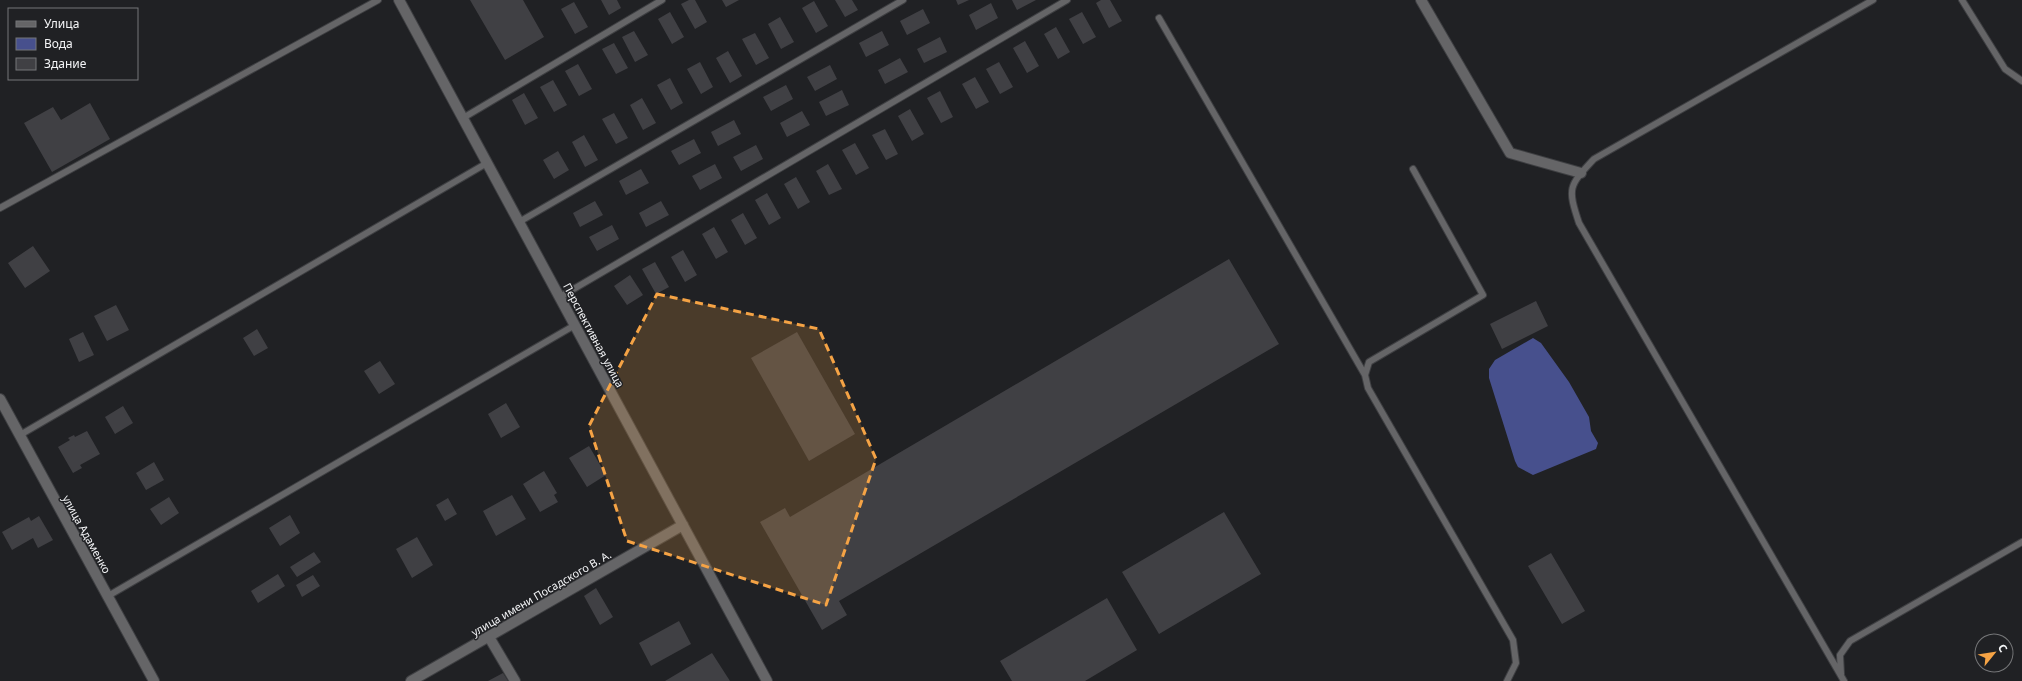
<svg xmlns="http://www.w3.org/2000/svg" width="2022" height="681" viewBox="0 0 2022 681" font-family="'Noto Sans',sans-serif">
	<rect width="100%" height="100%" fill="#202124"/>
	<path fill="#47508d" d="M1533,338L1541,343L1569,382L1589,417L1591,431L1598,443L1596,449L1533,475L1518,467L1515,461L1489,378V369L1495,360Z"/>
	<path fill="#404044" d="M470,0H523L544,37L505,60Z
		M601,0H617L621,8L609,15Z
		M689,0H695L707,22L695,29L681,4Z
		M722,0H739L726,7Z
		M835,0H852L858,10L845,17Z
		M956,0H969L958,5Z
		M1012,0H1036L1017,10Z
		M1101,0H1110L1122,21L1109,28L1096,3Z
		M814,1L828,26L816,33L802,8Z
		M574,2L588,27L575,34L561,9Z
		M991,3L998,18L976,30L969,15Z
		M923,9L930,23L907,35L900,21Z
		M670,12L684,37L672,44L658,19Z
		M1082,12L1096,37L1083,44L1069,19Z
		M780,17L794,42L781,49L768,24Z
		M1056,27L1070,52L1058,59L1044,34Z
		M634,31L648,55L635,62L622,37Z
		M882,31L889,45L866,57L859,43Z
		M755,33L769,58L756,65L742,39Z
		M940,37L947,52L924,63L917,49Z
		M1025,41L1039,66L1027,73L1013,48Z
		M614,43L628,68L616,74L602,49Z
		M728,51L742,76L730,83L716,58Z
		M900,58L908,72L885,84L878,70Z
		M700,62L713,87L701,94L687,69Z
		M999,62L1013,87L1000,94L986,69Z
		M578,64L592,89L579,96L565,71Z
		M830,65L837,79L815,91L807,77Z
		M975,77L989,102L976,109L962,84Z
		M670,78L683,103L671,110L657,85Z
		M553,80L567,105L554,112L540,87Z
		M786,85L793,99L771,111L763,97Z
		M842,90L849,105L826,116L819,102Z
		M940,91L953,117L941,123L927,98Z
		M524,93L538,118L525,125L512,100Z
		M642,98L656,123L643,130L630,105Z
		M90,103L110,139L52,172L24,123L53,107L61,120Z
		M910,109L924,134L912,141L898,116Z
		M802,111L810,125L787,137L780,123Z
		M614,113L628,138L616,144L602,119Z
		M734,120L741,134L718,146L711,132Z
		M885,129L898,154L886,160L872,135Z
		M584,135L598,160L585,167L572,142Z
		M694,139L701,153L679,165L671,151Z
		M855,143L869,168L856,175L842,150Z
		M756,145L763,159L741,171L733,157Z
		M558,151L569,170L554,179L543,160Z
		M715,164L722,178L700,190L692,176Z
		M828,164L842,189L829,195L816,171Z
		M641,169L649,183L626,195L619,181Z
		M796,177L810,202L798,209L784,184Z
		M767,193L781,218L769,225L755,200Z
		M595,201L603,215L580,227L573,213Z
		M661,201L669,215L646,227L639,213Z
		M743,213L757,238L745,245L731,220Z
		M612,225L619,239L597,251L589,237Z
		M714,227L728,252L716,259L702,234Z
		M33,246L50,271L25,288L8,263Z
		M683,250L697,275L685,282L671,257Z
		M1229,259L1279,344L839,601L847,615L822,630L760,522L785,508L790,517Z
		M655,262L669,287L656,294L642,269Z
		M630,275L643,295L627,305L614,286Z
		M1536,301L1548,326L1502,349L1490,324Z
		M116,305L129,330L107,341L94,316Z
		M257,329L268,348L254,356L243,338Z
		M83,332L94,355L79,362L69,339Z
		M797,332L855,434L809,461L751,358Z
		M380,361L395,384L379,394L364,371Z
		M506,403L520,427L501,438L488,414Z
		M123,406L133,423L115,434L105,417Z
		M87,431L100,454L80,465L82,468L73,473L58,447L70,440L68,438L74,435L75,437Z
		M589,446L606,475L587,487L569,458Z
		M154,462L164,480L146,490L136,473Z
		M544,471L557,493L554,495L558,502L540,512L523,484Z
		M512,495L526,519L496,536L483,511Z
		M169,497L179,513L161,525L150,509Z
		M448,498L457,514L445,521L436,505Z
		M1224,512L1261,574L1159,634L1122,572Z
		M290,515L300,533L280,546L269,528Z
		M39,516L53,540L38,548L33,538L12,550L2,532L29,517L31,521Z
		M417,537L433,565L412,578L396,549Z
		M314,552L321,562L297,577L290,567Z
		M1551,553L1585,611L1562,624L1528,566Z
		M278,574L285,586L258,603L251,591Z
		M313,575L320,586L302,597L296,585Z
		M596,588L613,617L600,625L584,596Z
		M1107,598L1137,650L1085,681H1012L1000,661Z
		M679,621L691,644L651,666L639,643Z
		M712,653L730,681H665Z
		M503,673L508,681H488Z"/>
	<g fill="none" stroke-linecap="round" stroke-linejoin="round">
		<defs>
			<path id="service" d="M1962,0L2005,69L2022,81
				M1159,18L1365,375
				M463,118L662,0
				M1413,169L1483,295L1369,362L1365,375L1368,388L1513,640L1516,663L1507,681
				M0,208L378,0
				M519,222L903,0
				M560,297L1067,0
				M20,435L487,163
				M108,596L575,325
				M1841,674L1840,655L1850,641L2022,542
				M1844,681L1579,223C1567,187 1569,186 1594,159L1873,0"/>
			<path id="minor" d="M399,0L767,681
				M1421,0L1510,153L1581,173
				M0,399L154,681
				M489,637L515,681
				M411,681L683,525"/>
		</defs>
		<use href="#service" stroke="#3e3f42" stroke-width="8"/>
		<use href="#minor" stroke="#3e3f42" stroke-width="12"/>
		<use href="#service" stroke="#656567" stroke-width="6"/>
		<use href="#minor" stroke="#656567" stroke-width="10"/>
	</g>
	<path fill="#f5a345" fill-opacity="0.2" stroke="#f5a345" stroke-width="3" stroke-dasharray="8 5" stroke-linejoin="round" d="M657,294L819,329L876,459L826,605L627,541L589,426Z"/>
	<g text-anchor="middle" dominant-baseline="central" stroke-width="3" stroke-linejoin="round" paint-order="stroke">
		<g font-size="11" fill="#f4f5f7" stroke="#202124">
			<text transform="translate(594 335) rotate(62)">Перспективная улица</text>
			<text transform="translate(87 534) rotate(61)">улица Адаменко</text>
			<text transform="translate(541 593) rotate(-30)">улица имени Посадского В. А.</text>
		</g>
	</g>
	<rect x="8" y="8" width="130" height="72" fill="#202124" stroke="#757678"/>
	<rect x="16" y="21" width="20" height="6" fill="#656567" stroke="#757678"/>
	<text x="44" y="28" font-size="12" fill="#f4f5f7">Улица</text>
	<rect x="16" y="38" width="20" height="12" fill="#47508d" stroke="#757678"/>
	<text x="44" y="48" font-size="12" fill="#f4f5f7">Вода</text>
	<rect x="16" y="58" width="20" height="12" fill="#404044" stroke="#757678"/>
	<text x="44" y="68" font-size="12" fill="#f4f5f7">Здание</text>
	<g transform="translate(1994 653) rotate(60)"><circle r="19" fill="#202124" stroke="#757678"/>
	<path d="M0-3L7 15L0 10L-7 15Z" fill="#f5a345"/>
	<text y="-6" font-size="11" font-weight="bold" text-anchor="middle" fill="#f4f5f7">С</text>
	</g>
</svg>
